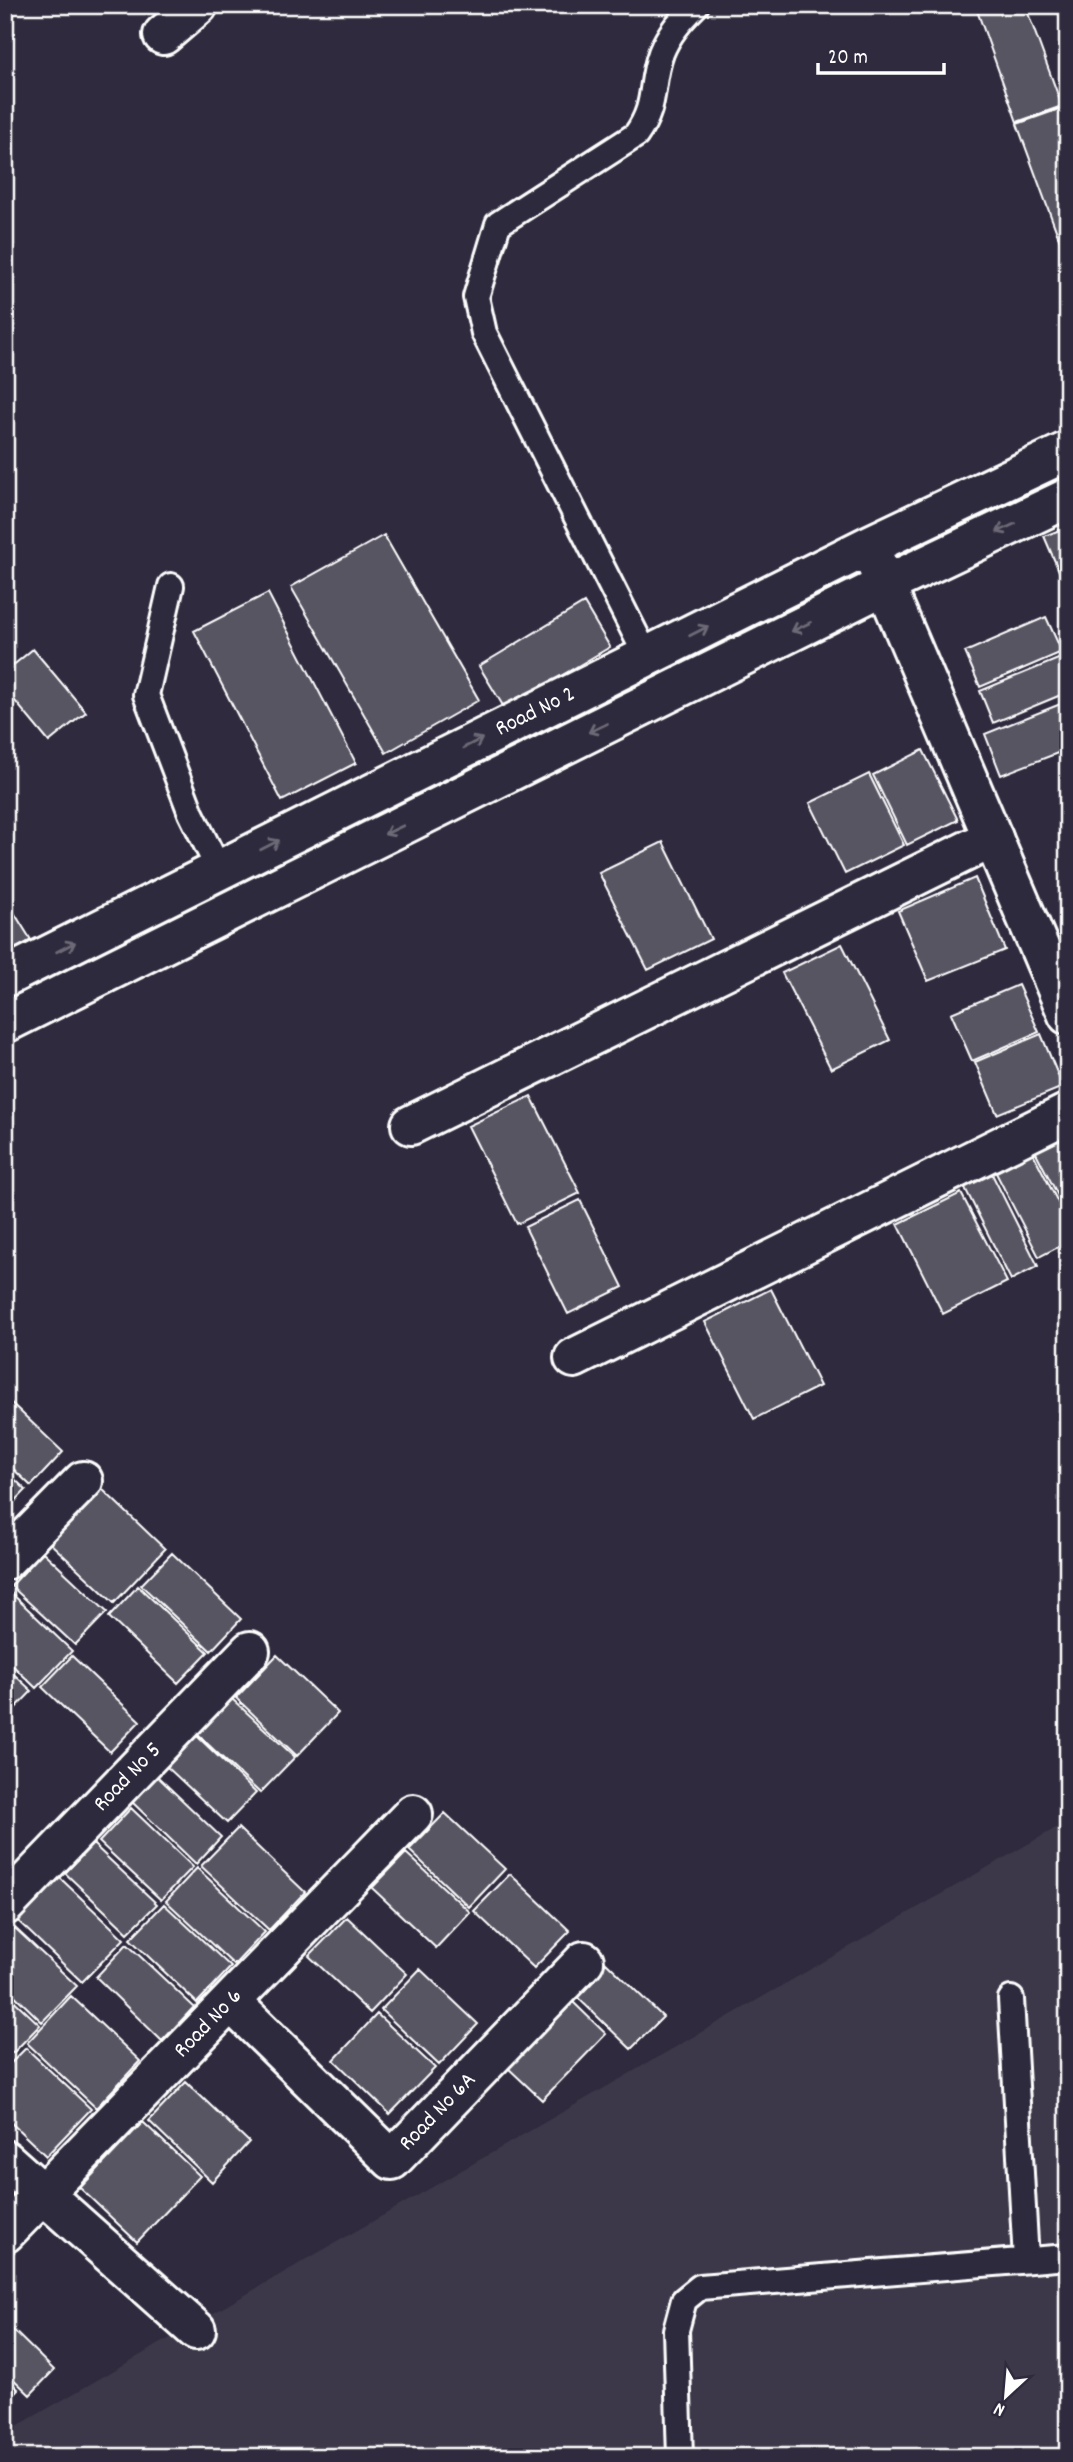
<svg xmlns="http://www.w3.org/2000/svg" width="1073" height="2462" viewBox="0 0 1073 2462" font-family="Dekko,sans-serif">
	<rect width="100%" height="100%" fill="#2f2a3d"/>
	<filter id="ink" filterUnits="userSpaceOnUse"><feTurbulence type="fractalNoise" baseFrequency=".0143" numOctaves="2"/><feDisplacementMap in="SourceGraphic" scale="14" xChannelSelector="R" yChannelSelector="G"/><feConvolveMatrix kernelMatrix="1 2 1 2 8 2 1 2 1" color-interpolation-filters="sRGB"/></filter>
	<g filter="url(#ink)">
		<path fill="#3c3749" d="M1068,1821V2457H5V2433Z"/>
		<path fill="#595564" stroke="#fff" stroke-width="2" d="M975,5H1025L1062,106L1017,122Z
			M1062,108L1068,124V251L1064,252L1017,124Z
			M1068,527V592L1044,536Z
			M384,535L479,700L386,753L291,587Z
			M268,593L356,763L282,801L194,631Z
			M584,603L610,647L505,709L479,666Z
			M1046,617L1062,652L980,687L965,652Z
			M33,649L86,712L49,742L5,689V672Z
			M1068,655V692L993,723L980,691Z
			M1068,701V749L1001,775L985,734Z
			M923,750L958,820L907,845L873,775Z
			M869,774L904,845L845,874L810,803Z
			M663,842L711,939L648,970L599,873Z
			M975,878L1005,950L928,981L898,911Z
			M5,898L31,940L5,955Z
			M842,944L890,1040L831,1069L782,973Z
			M1018,985L1039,1032L972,1061L951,1013Z
			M1041,1034L1063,1087L997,1114L975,1062Z
			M531,1096L580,1193L517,1224L468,1126Z
			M1068,1127V1215L1032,1145Z
			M1032,1151L1068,1222V1242L1039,1257L994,1169Z
			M990,1170L1038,1266L1011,1280L963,1184Z
			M961,1193L1007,1282L943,1314L898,1224Z
			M580,1200L623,1287L568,1314L525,1227Z
			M771,1289L820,1386L754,1419L705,1322Z
			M5,1397L63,1452L31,1486L5,1461Z
			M5,1470L26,1490L5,1512Z
			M101,1488L165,1549L114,1603L49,1542Z
			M43,1552L107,1612L75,1645L11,1586Z
			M172,1553L241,1619L211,1651L141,1585Z
			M138,1586L208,1652L178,1683L109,1617Z
			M7,1589L72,1651L36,1688L5,1658Z
			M277,1655L338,1713L297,1756L236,1698Z
			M72,1656L140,1721L110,1752L42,1687Z
			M5,1666L32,1691L5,1719Z
			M231,1698L295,1757L260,1793L197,1734Z
			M196,1735L256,1793L227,1823L166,1766Z
			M157,1776L221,1837L196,1864L132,1802Z
			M131,1808L193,1867L161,1900L99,1842Z
			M445,1813L505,1869L469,1907L409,1850Z
			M238,1828L305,1892L269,1930L201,1866Z
			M93,1844L157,1904L128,1933L65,1873Z
			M406,1853L470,1912L436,1948L372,1888Z
			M197,1868L265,1932L234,1965L166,1901Z
			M510,1874L570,1931L534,1968L474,1911Z
			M58,1876L124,1939L82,1982L17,1920Z
			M164,1904L231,1967L197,2003L130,1939Z
			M347,1917L407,1974L370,2013L309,1956Z
			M15,1928L77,1986L42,2022L5,1986V1938Z
			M127,1944L194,2007L162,2041L96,1977Z
			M606,1962L663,2017L631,2049L574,1994Z
			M420,1969L478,2024L439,2065L381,2010Z
			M5,1992L40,2025L13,2053L5,2046Z
			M71,1996L140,2061L96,2108L27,2043Z
			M571,2000L606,2034L542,2100L507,2067Z
			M377,2014L435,2068L390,2114L334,2060Z
			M26,2048L91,2109L46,2156L5,2117V2069Z
			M186,2082L249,2142L212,2182L149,2121Z
			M143,2122L200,2176L137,2242L80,2188Z
			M5,2322L54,2370L30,2395L5,2371Z
			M5,2377L18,2389L5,2402Z"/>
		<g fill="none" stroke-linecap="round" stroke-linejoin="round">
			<defs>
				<path id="lane" d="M171,586L146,695L191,813L219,870
					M647,657L484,333L476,297L498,224L636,135C658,104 649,86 661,53C669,33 681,20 696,5
					M1011,1999L1026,2260
					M680,2457L676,2330L684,2300L700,2287L1068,2257"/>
				<g id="street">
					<path d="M163,35L198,5"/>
					<path d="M876,563L1068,1015"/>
					<path id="s1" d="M5,977L868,546L1068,451"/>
					<path d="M5,1023L885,585L1068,498"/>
					<path d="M411,1125L993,838"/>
					<path d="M574,1358L1068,1113"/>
					<path d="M5,1560L83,1481"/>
					<path id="s2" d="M5,1905L250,1651"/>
					<path id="s3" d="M231,2002L392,2160L584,1961"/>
					<path d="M5,2160L196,2330"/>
					<path id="s4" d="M5,2233L413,1814"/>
				</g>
			</defs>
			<use href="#lane" stroke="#fff" stroke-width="30"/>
			<use href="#street" stroke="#fff" stroke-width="44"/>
			<use href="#lane" stroke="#2f2a3d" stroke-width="24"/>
			<use href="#street" stroke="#2f2a3d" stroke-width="38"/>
		</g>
		<defs><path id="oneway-shaft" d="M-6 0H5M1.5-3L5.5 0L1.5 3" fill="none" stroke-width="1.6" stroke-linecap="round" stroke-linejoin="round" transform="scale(1.75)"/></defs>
		<g stroke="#6d6a77">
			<use href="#oneway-shaft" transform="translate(1006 528) rotate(155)"/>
			<use href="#oneway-shaft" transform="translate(801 627) rotate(154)"/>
			<use href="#oneway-shaft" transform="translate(699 631) rotate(-27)"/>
			<use href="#oneway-shaft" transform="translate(598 728) rotate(154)"/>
			<use href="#oneway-shaft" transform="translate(473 743) rotate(-27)"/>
			<use href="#oneway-shaft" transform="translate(394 830) rotate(154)"/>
			<use href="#oneway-shaft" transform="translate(270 845) rotate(-27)"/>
			<use href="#oneway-shaft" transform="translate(66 947) rotate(-27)"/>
		</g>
	</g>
	<g text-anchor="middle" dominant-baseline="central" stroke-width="6" stroke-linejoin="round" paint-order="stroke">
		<g font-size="23" fill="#fff" stroke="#2f2a3d">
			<text stroke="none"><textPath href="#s1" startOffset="593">Road No 2</textPath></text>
			<text stroke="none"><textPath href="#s2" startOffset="177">Road No 5</textPath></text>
			<text stroke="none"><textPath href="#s4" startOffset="292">Road No 6</textPath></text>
			<text stroke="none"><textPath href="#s3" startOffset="292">Road No 6A</textPath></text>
		</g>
	</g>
	<rect width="1073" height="2462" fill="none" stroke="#2f2a3d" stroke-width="28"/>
	<rect x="14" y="14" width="1045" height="2434" fill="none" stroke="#fff" stroke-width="2.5" filter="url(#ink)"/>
	<g transform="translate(1006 2396) rotate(206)" stroke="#2f2a3d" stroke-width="5" paint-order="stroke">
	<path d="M0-5L12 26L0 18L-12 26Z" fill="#ffffff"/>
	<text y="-10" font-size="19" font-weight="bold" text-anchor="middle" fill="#ffffff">N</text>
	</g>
	<path d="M818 63v10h126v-10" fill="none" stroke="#ffffff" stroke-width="3.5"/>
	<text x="828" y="63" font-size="21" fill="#ffffff" stroke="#2f2a3d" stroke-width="5" paint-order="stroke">20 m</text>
</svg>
